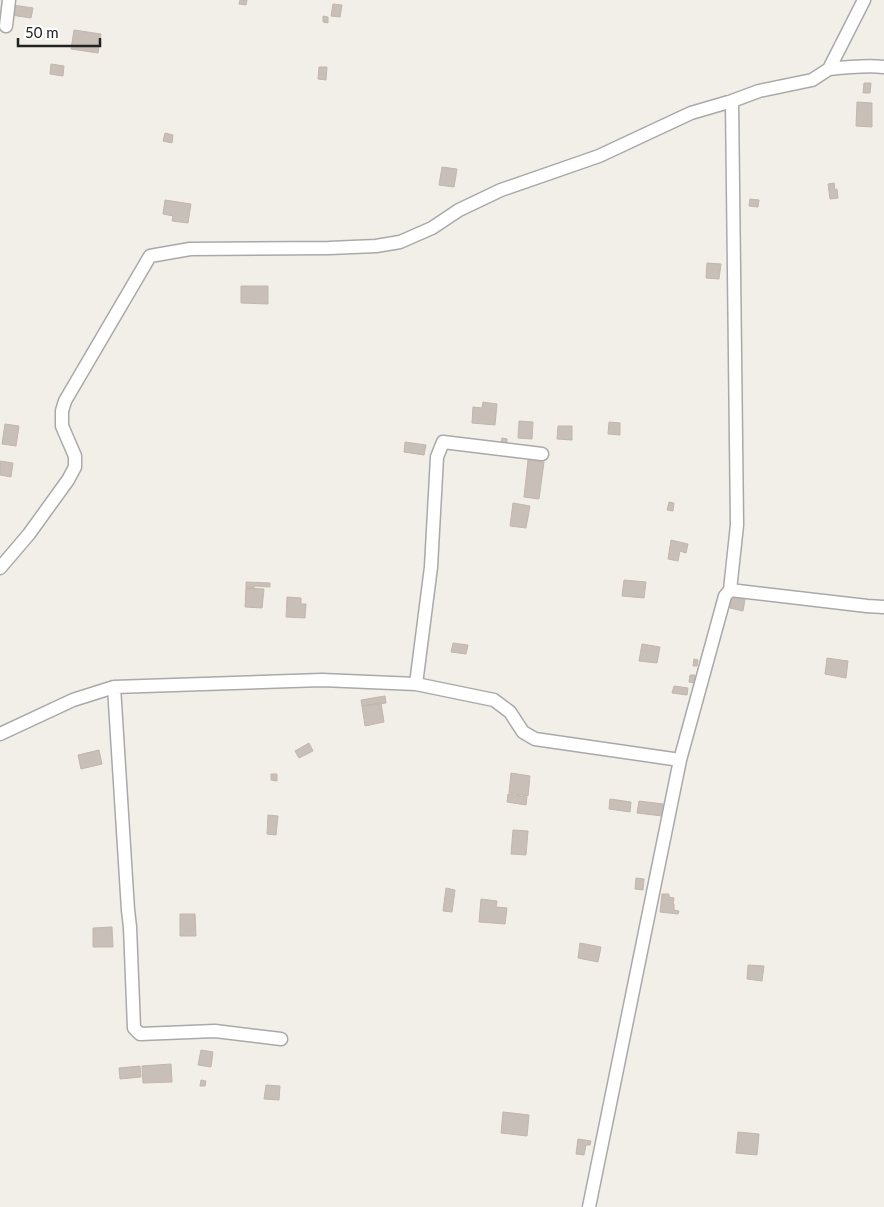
<svg xmlns="http://www.w3.org/2000/svg" width="884" height="1207" viewBox="0 0 884 1207" font-family="Lato,sans-serif">
	<rect width="100%" height="100%" fill="#f2efe9"/>
	<path fill="#c7bfb8" stroke="#c4b6ab" d="M240,0H247L246,5L239,4Z
		M333,4L342,5L340,17L331,16Z
		M13,5L33,8L31,18L11,15Z
		M323,16L328,17V23L323,22Z
		M74,30L101,34L98,53L71,49Z
		M51,64L64,66L63,76L50,74Z
		M319,67H327L326,80L318,79Z
		M864,83H871L870,93H863Z
		M857,102L872,103V127L856,126Z
		M165,133L173,135L172,143L163,141Z
		M442,167L457,169L454,187L439,185Z
		M834,183L835,190L837,189L838,198L830,199L828,184Z
		M750,199L759,200L758,207L749,206Z
		M165,200L191,204L188,223L172,221L173,216L163,214Z
		M707,263L721,264L719,279L706,278Z
		M241,286H268V304L241,303Z
		M483,402L497,404L495,425L472,423L473,407L482,408Z
		M519,421L533,422L532,439L518,438Z
		M609,422L620,423V435L608,434Z
		M5,424L19,426L16,446L2,444Z
		M558,426H572V440L557,439Z
		M502,438L507,439V444H501Z
		M405,442L426,445L424,455L404,452Z
		M528,460L544,462L539,499L524,497Z
		M0,461L13,463L11,477L0,475Z
		M669,502L674,503L673,511L667,510Z
		M513,503L530,506L526,528L510,526Z
		M671,540L688,544L686,553L680,551L678,561L668,559Z
		M624,580L646,582L644,598L622,596Z
		M246,582L270,583V587L254,586V589L246,588Z
		M246,588L264,589L262,608L245,607Z
		M732,596L745,599L743,611L730,608Z
		M287,597L301,598V604H306L305,618L286,617Z
		M453,643L468,645L466,654L451,652Z
		M642,644L660,647L657,663L639,661Z
		M827,658L848,661L846,678L825,674Z
		M694,659L698,660L697,666H693Z
		M690,675H695L694,683L689,682Z
		M674,686L688,688L687,695L672,693Z
		M385,696L386,703L362,706L361,700Z
		M381,703L384,722L365,726L362,706Z
		M309,743L313,751L299,758L295,751Z
		M99,750L102,764L81,769L78,755Z
		M511,773L530,776L528,796L509,793Z
		M271,774H277V781L271,780Z
		M508,794L527,797L526,805L507,802Z
		M610,799L631,802L630,812L609,809Z
		M639,801L663,804L662,816L637,813Z
		M268,815L278,816L276,835L267,834Z
		M513,830L528,831L526,855L511,854Z
		M636,878L644,879L643,890L635,889Z
		M446,888L455,890L452,912L443,911Z
		M662,894H669V897L674,898L673,904H674V910L679,911L678,914L660,912Z
		M481,899L497,901L496,907L507,908L505,924L479,922Z
		M180,914H195L196,936H180Z
		M112,927L113,947H93V928Z
		M580,943L601,947L598,962L578,958Z
		M748,965L764,966L762,981L747,979Z
		M201,1050L213,1052L211,1067L198,1065Z
		M171,1064L172,1082L143,1083L142,1066Z
		M140,1066L141,1077L120,1079L119,1068Z
		M201,1080L206,1081L205,1086H200Z
		M266,1085L280,1086L279,1100L264,1099Z
		M503,1112L529,1115L527,1136L501,1133Z
		M738,1132L759,1134L757,1155L736,1153Z
		M578,1139L591,1141L590,1145H586L584,1155L576,1154Z"/>
	<g fill="none" stroke-linecap="round" stroke-linejoin="round">
		<defs>
			<path id="street" d="M6,26L9,0
				M829,69C847,67 866,65 884,67
				M0,568L29,534L68,480L75,467V456L62,426V411L65,401L150,256L190,249L329,248L376,246L400,242L432,228L459,210L501,190L599,156L691,113L732,101L759,91L812,80L829,69L864,0
				M730,590L867,606L884,607
				M416,684L431,567L437,457L443,442L542,454
				M114,687L128,910L130,927L134,1028L140,1034L215,1031L281,1039
				M0,734L73,700L114,687L322,680L416,684L494,700L510,712L523,732L535,739L680,760
				M589,1207L680,760L725,596L730,590L737,525L732,101"/>
		</defs>
		<use href="#street" stroke="#a9a9a9" stroke-width="15"/>
		<use href="#street" stroke="#fff" stroke-width="12"/>
	</g>
	<path d="M18 38v8h82v-8" fill="none" stroke="#222222" stroke-width="2.5"/>
	<text x="25" y="38" font-size="15" fill="#222222" stroke="#ffffff" stroke-width="4" paint-order="stroke">50 m</text>
</svg>
